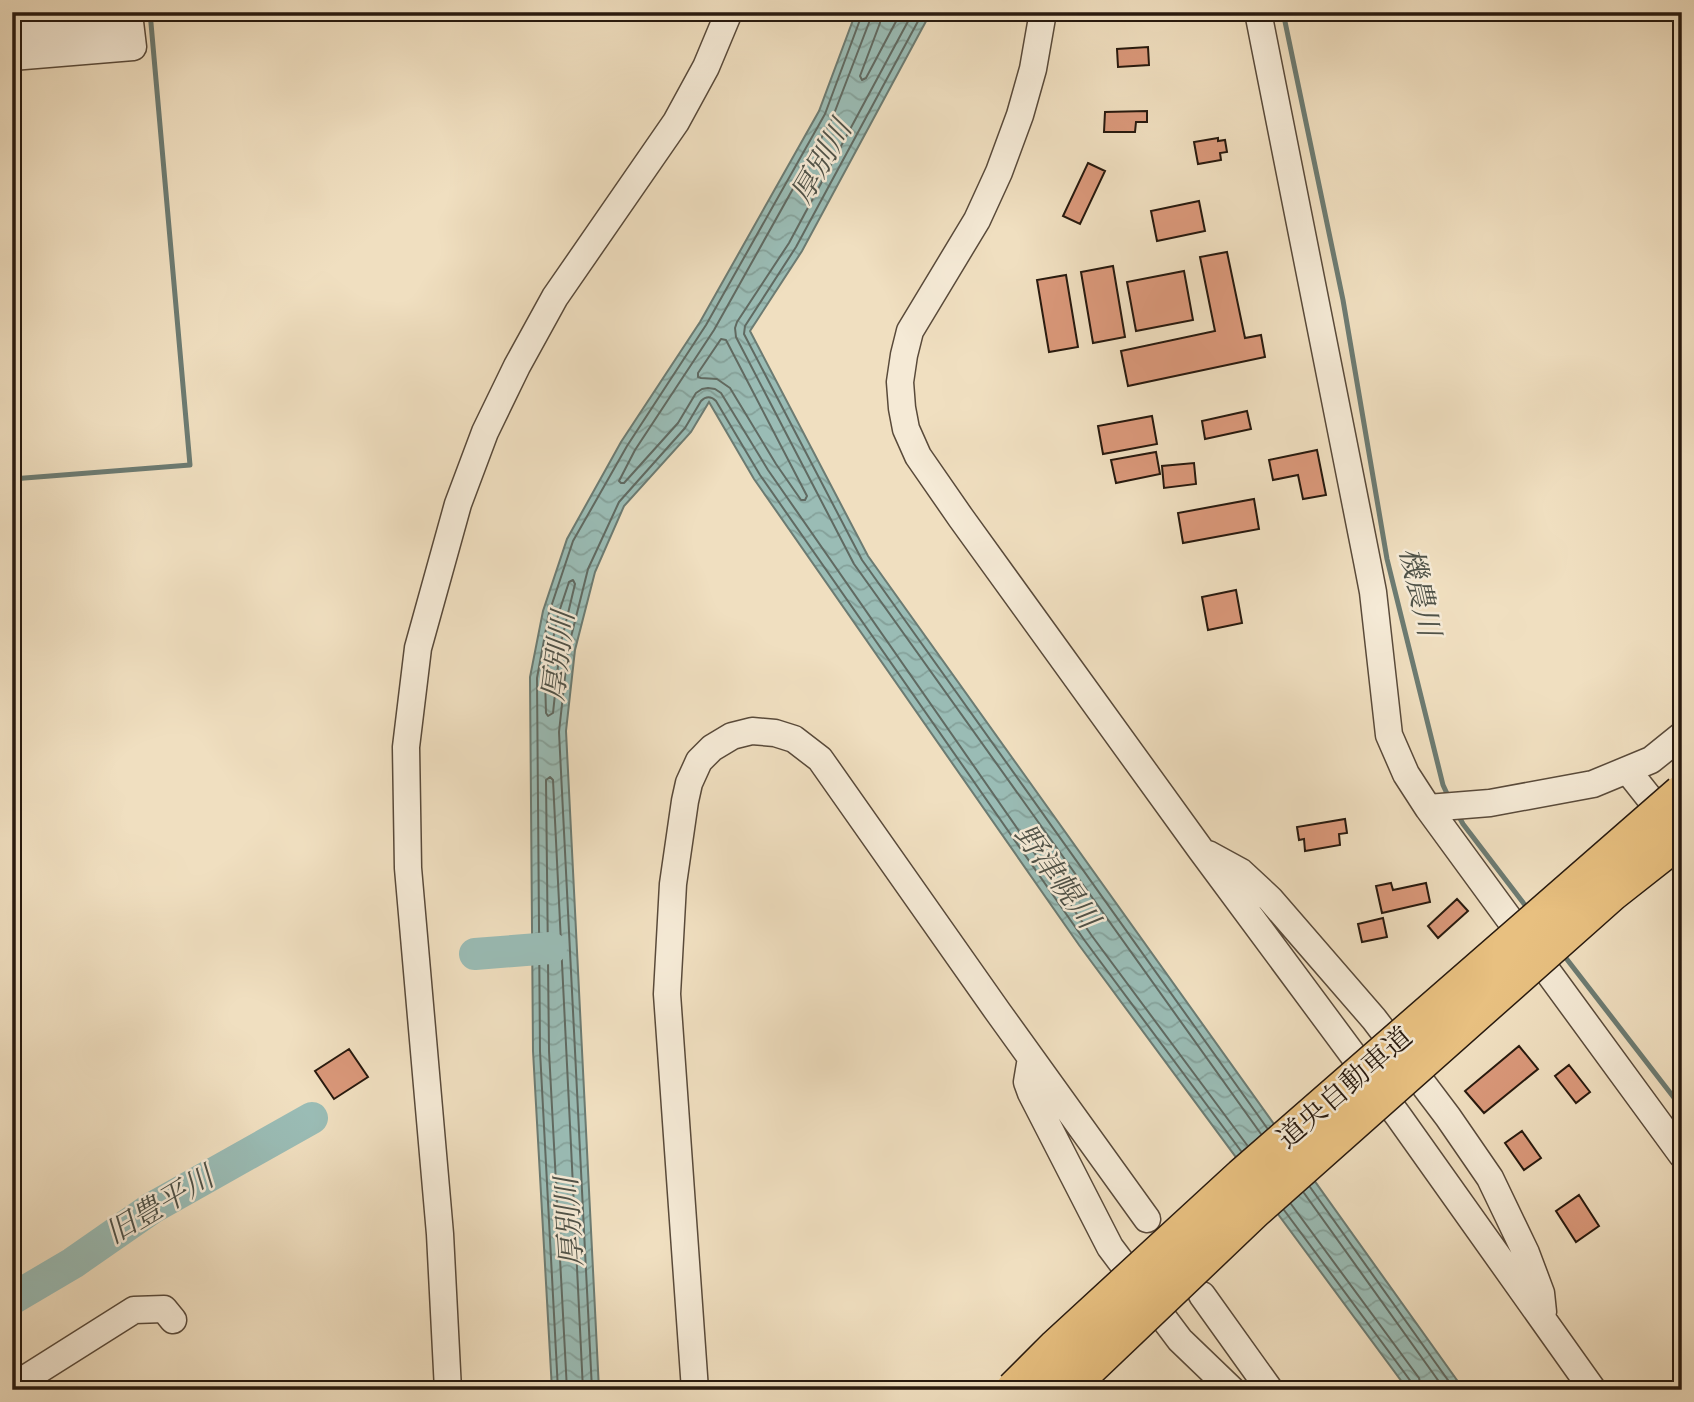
<svg xmlns="http://www.w3.org/2000/svg" width="1694" height="1402" viewBox="0 0 1694 1402" font-family="'Libre Bodoni','Noto Serif JP',serif">
	<defs>
		<pattern id="water-waves" width="16" height="10" patternUnits="userSpaceOnUse" patternTransform="scale(1.75)"><rect width="16" height="10" fill="#9abcb5"/><path d="M0 5q4-4 8 0t8 0" fill="none" stroke="#85a19a"/></pattern>
	</defs>
	<rect width="100%" height="100%" fill="#f0dfc0"/>
	<filter id="stains"><feTurbulence type="fractalNoise" baseFrequency=".00286" numOctaves="4"/><feColorMatrix values="0 0 0 0 .2 0 0 0 0 .09 0 0 0 0 .02 0 0 0 .5 -.17"/></filter>
	<radialGradient id="worn" r=".72"><stop offset=".6" stop-color="#630" stop-opacity="0"/><stop offset="1" stop-color="#630" stop-opacity=".3"/></radialGradient>
	<path fill="url(#water-waves)" stroke="#6c7b72" stroke-width="2" d="M856,12H931L802,251L750,331L868,556L1464,1390H1408L1079,945L754,479L709,402L691,432L624,506L595,572L575,650L566,731L599,1390H552L533,1051L530,677L543,611L567,539L621,442L700,322L819,111Z"/>
	<g fill="none" stroke-linecap="round" stroke-linejoin="round">
		<path stroke="#606a62" stroke-width="2" d="M871,12L870,20L832,119L714,330L635,450L619,481L621,483H624L678,423L696,393L702,389L708,388L715,389L721,393L768,470L1092,936L1247,1145
			M881,12L880,23L860,76L862,80L866,78L901,12
			M913,12L789,243L737,322L735,328L736,337L854,564L1261,1134
			M923,12L796,247L745,326L744,334L862,560L1267,1128
			M721,339L726,340L807,496L805,500H801L776,464L730,388L717,379L701,378L698,377V373Z
			M573,580L575,584L560,647L553,713L548,716L546,713L545,678L558,615L569,582Z
			M1310,1187L1455,1390
			M1304,1193L1445,1390
			M1291,1204L1419,1378L1422,1390
			M1284,1210L1412,1383L1414,1390
			M558,1390L540,1051L537,678L549,613L573,541L627,446L706,325L825,114L861,17L862,12
			M567,1390L549,1051L546,780L550,777L553,780L583,1390
			M592,1390L559,732L568,649L588,569L619,502L685,428L701,401C706,396 711,396 716,401L760,475L1085,941L1241,1151"/>
		<path stroke="#6c7b72" stroke-width="5" d="M1283,12L1343,300L1387,559L1443,785L1449,798
			M12,479L190,465L150,12
			M1457,813L1463,824L1528,909
			M1562,953L1682,1108"/>
		<path stroke="#9abcb5" stroke-width="32" d="M475,954L551,948
			M12,1299L73,1263L152,1208L312,1118"/>
	</g>
	<path fill="#da987a" stroke="#27190e" stroke-width="2" d="M1148,47L1149,65L1118,67L1117,49Z
		M1147,111V122H1136L1135,132H1104L1105,112Z
		M1218,138V141L1225,140L1227,152L1220,153L1221,160L1198,164L1194,142Z
		M1088,163L1105,171L1080,224L1063,216Z
		M1199,201L1205,231L1157,241L1151,211Z
		M1227,252L1245,338L1261,335L1265,357L1128,386L1121,351L1215,331L1200,257Z
		M1113,266L1125,337L1093,343L1081,272Z
		M1184,271L1193,320L1136,331L1127,282Z
		M1066,275L1078,347L1049,352L1037,280Z
		M1247,411L1251,429L1205,439L1202,421Z
		M1152,416L1157,444L1103,454L1098,426Z
		M1317,450L1326,495L1303,499L1298,475L1273,480L1269,460Z
		M1156,452L1160,474L1116,483L1111,460Z
		M1194,463L1196,484L1164,488L1162,466Z
		M1254,499L1259,529L1183,543L1178,513Z
		M1236,590L1242,623L1208,630L1202,597Z
		M1345,819L1347,833L1339,834L1340,845L1305,851L1304,839L1299,840L1297,827Z
		M1391,883L1393,890L1426,883L1430,902L1382,913L1376,886Z
		M1457,899L1468,911L1438,938L1428,926Z
		M1383,918L1387,937L1362,942L1358,924Z
		M1519,1046L1538,1069L1484,1113L1465,1091Z
		M349,1049L368,1077L334,1099L315,1071Z
		M1569,1065L1590,1092L1576,1103L1555,1076Z
		M1522,1131L1541,1158L1524,1170L1505,1143Z
		M1579,1195L1599,1226L1576,1242L1556,1211Z"/>
	<g fill="none" stroke-linecap="round" stroke-linejoin="round">
		<defs>
			<path id="minor" d="M1043,12L1033,69L1020,115L999,172L977,220L910,331L904,355L900,382L902,408L906,429L918,456L961,518L1201,850L1399,1117L1593,1390
				M1258,12L1367,561L1373,592L1389,735L1406,774L1428,808L1682,1155
				M12,33L130,22L133,47L12,57
				M1628,771L1670,824
				M1428,808L1490,803L1593,784L1651,760L1682,735
				M1208,854L1241,872L1270,899L1374,1019L1448,1117L1490,1178L1526,1253L1541,1293L1543,1312
				M1031,1058L1027,1082L1031,1093L1110,1247L1180,1340L1232,1390
				M1202,1295L1270,1390
				M12,1387L134,1310L164,1309L173,1320
				M448,1390L440,1234L408,868L406,747L418,648L458,504L485,432L517,366L555,297L676,122L706,67L729,12
				M695,1390L667,994L673,884L685,801L689,783L699,761L712,748L732,736L752,731L775,733L794,739L820,759L998,1012L1147,1219"/>
		</defs>
		<use href="#minor" stroke="#594a3a" stroke-width="29"/>
		<use href="#minor" stroke="#f5ead6" stroke-width="26"/>
		<defs>
			<path id="highway-bridge" d="M1015,1390L1057,1348L1243,1177L1682,794
				M1064,1390L1254,1209L1611,892L1682,836"/>
		</defs>
		<use href="#highway-bridge" stroke="#27190e" stroke-width="41" stroke-linecap="butt"/>
		<use href="#highway-bridge" stroke="#e8c080" stroke-width="38"/>
	</g>
	<g text-anchor="middle" dominant-baseline="central" stroke-width="5" stroke-linejoin="round" paint-order="stroke">
		<g font-size="28" fill="#27190e" stroke="#f5ead6">
			<text transform="translate(1345 1088) rotate(-41)">道央自動車道</text>
		</g>
		<g font-size="30" font-style="italic" fill="#4f5248" stroke="#f5ead6">
			<text transform="translate(822 162) rotate(-60)">厚別川</text>
			<text transform="translate(1419 592) rotate(77)">機農川</text>
			<text transform="translate(559 656) rotate(-83)">厚別川</text>
			<text transform="translate(1056 877) rotate(54)">野津幌川</text>
			<text transform="translate(160 1206) rotate(-31)">旧豊平川</text>
			<text transform="translate(570 1222) rotate(-94)">厚別川</text>
		</g>
	</g>
	<rect width="1694" height="1402" fill="none" stroke="#f0dfc0" stroke-width="42"/>
	<rect x="14" y="14" width="1666" height="1374" fill="none" stroke="#27190e" stroke-width="3.5"/>
	<rect x="21" y="21" width="1652" height="1360" fill="none" stroke="#27190e" stroke-width="2"/>
	<rect width="100%" height="100%" filter="url(#stains)"/>
	<rect width="100%" height="100%" fill="url(#worn)"/>
</svg>
